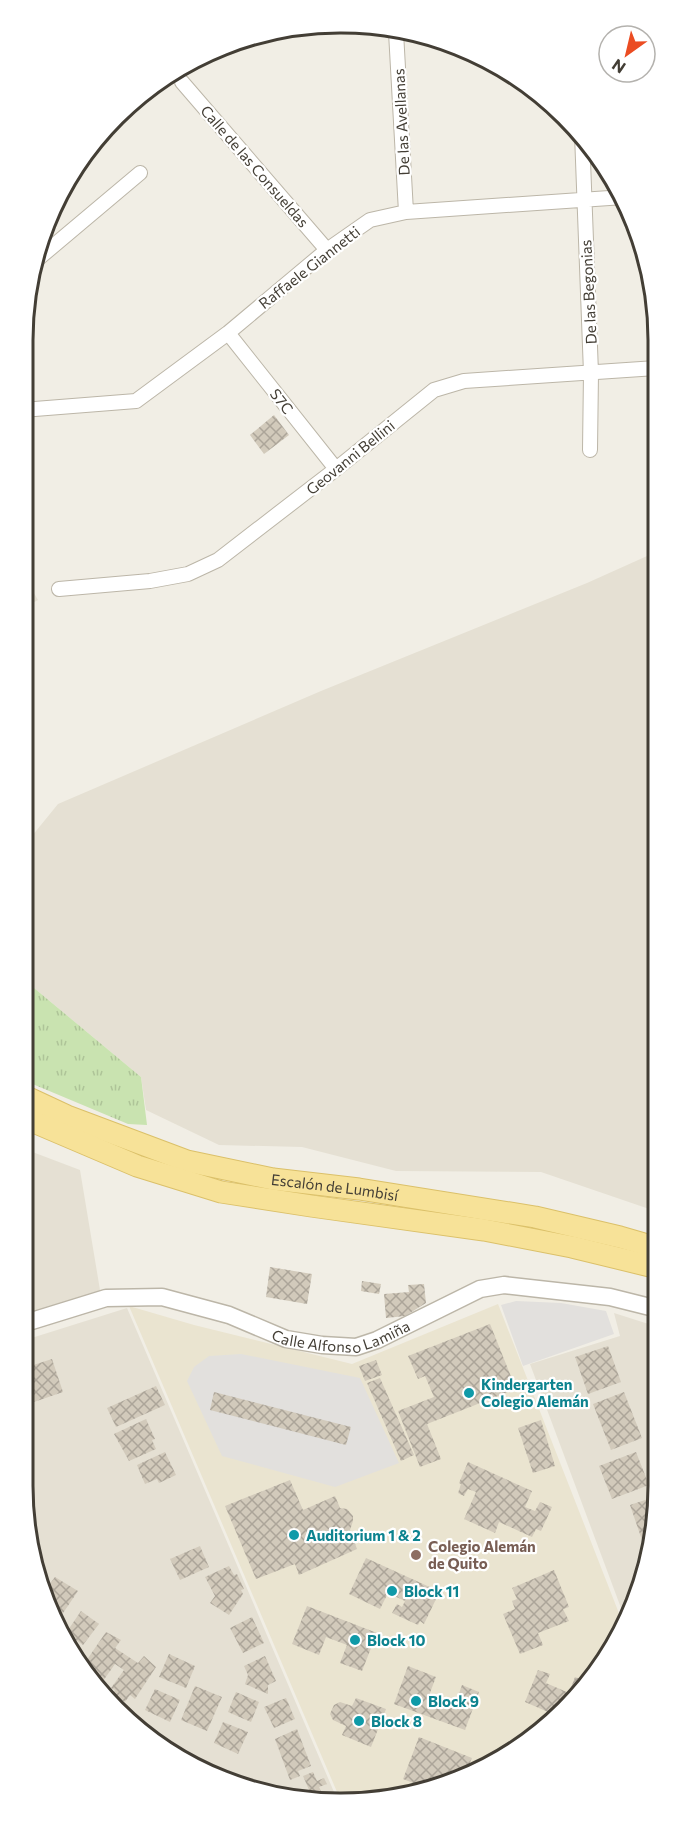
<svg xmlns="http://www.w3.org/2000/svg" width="681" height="1826" viewBox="0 0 681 1826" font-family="Commissioner,sans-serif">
	<defs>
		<pattern id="park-tufts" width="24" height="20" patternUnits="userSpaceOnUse" patternTransform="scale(1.5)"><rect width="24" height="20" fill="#c9e3b0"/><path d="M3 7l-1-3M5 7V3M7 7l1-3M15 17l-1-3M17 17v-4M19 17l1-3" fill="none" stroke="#aec498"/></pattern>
		<pattern id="building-cross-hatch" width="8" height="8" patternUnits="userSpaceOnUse" patternTransform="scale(1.5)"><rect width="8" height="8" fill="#d2cabb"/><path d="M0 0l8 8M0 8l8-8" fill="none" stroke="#aca599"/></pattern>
	</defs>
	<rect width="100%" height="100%" fill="#f1eee5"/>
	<path fill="#e5e0d3" d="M656,552L658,1212L541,1172L396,1171L302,1147L219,1145L146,1110L141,1077L34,988L23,982V847L58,804L321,691L587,583Z
		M22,573L38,600L23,608H22Z
		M22,1148L80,1170L101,1296L22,1320Z
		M127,1308L337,1799L299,1801L182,1761L101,1695L39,1588L23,1485L22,1341Z
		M614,1313L658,1327V1486L648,1568L624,1616L530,1364L620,1336Z"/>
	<path fill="#eae4d0" d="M498,1304L622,1621L593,1679L517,1750L403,1797L340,1799L129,1306L194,1325L352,1364Z"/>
	<path fill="url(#park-tufts)" d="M23,982L34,988L141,1077L147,1125L128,1124L23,1080Z"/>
	<path fill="#e2e0dd" d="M516,1301L561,1303L606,1311L614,1334L523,1366L501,1305Z
		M241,1354L360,1378L399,1463L335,1487L222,1456L187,1381L194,1367L209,1356Z"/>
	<path fill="url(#building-cross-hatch)" d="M274,415L289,435L264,454L250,435Z
		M270,1267L312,1274L307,1304L266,1297Z
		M362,1281L381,1284L379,1294L361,1291Z
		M424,1284L426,1303L405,1316L386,1318L384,1294L409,1292L408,1285Z
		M490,1324L516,1389L427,1424L441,1459L420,1467L398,1411L434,1397L425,1376L418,1379L408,1356Z
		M608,1346L621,1382L588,1394L575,1357Z
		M52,1359L63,1392L34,1402L24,1368Z
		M376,1360L382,1375L365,1381L359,1366Z
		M380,1378L414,1455L401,1461L367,1383Z
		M156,1386L165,1405L116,1427L107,1408Z
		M214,1392L351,1427L346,1445L210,1410Z
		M624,1392L642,1438L611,1450L593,1404Z
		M146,1419L155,1439L152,1440L156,1449L129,1461L114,1434Z
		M541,1420L555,1466L533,1473L518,1428Z
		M165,1452L176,1475L159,1483L157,1479L145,1484L137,1465Z
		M636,1452L649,1485L612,1499L599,1466Z
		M468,1462L532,1491L525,1507L535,1511L540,1502L552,1507L541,1531L536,1529L532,1537L499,1522L495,1533L464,1519L476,1492L468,1489L464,1496L458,1493L461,1484L459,1483Z
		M290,1480L303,1510L335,1496L340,1508L347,1509L353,1516V1521L350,1530L357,1549L299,1575L295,1564L256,1579L225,1506Z
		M657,1496L651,1544L644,1546L630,1505Z
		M200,1546L209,1567L180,1580L170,1559Z
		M366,1558L434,1589L431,1595L437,1597L424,1624L420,1621L418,1625L392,1613L397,1604L402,1607L405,1601L388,1593L380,1609L349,1594Z
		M229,1566L234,1575L237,1574L244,1589L241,1590L243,1594L229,1615L210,1603L215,1596L205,1577Z
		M554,1570L569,1607L563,1609L569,1621L538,1633L543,1645L520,1654L503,1614L515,1609L512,1601L517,1599L512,1588Z
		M55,1577L78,1591L59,1619L43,1593Z
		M307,1606L377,1633L362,1671L340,1663L347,1645L326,1637L319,1655L292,1644Z
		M81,1611L99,1624L83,1645L66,1633Z
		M252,1617L264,1643L243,1653L230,1628Z
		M106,1632L121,1640L115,1648L138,1663L144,1656L156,1667L135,1699L130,1695L125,1702L122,1700L120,1702L111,1695L115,1690L111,1688L124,1670L115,1664L103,1681L99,1679L95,1684L87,1670L89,1667L84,1664Z
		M169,1654L195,1666L186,1688L159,1677Z
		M265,1656L276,1681L268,1685V1694L245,1684L248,1675L244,1666Z
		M408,1666L436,1677L428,1698L454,1708L462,1685L479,1692L465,1730L394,1704Z
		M538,1670L550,1674L546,1683L569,1693L575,1677L589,1682L555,1715L525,1702Z
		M195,1686L222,1697L207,1731L181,1720Z
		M155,1689L180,1700L170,1722L145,1710Z
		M236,1692L259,1702L251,1722L228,1712Z
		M286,1698L295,1719L274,1728L264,1707Z
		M356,1698L386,1709L371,1747L342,1735L346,1726L333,1720L330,1714L334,1705L340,1702L352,1706Z
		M223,1722L248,1732L238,1754L214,1743Z
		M297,1729L311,1766L298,1771L300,1776L290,1780L275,1739Z
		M419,1737L472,1758L467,1769L469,1770L426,1788L403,1779Z
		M313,1772L317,1781L324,1778L327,1784L319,1787L323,1795L313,1799L303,1776Z"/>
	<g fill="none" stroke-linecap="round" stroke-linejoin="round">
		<defs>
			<path id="minor" d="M396,32L406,212
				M182,82L327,250
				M582,134L591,373L590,450
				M33,263L140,173
				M228,333L336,469
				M22,410L136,401L228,333L327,250L370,220L406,212L624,197
				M59,589L150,581L188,574L218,560L336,469L434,390L464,381L656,368"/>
			<g id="tertiary">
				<path id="s1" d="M22,1324L106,1298L162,1297L229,1315L286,1339L322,1345L356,1347L377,1340L480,1289L504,1285L610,1297L658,1309"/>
			</g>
			<g id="primary">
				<path id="s2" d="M22,1095L67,1116L187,1161L273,1179L359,1189L535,1217L620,1237L658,1248"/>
				<path d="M22,1117L137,1166L221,1192L311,1206L484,1230L572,1247L658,1268"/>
			</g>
		</defs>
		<use href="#minor" stroke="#bcb6a8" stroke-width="16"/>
		<use href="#tertiary" stroke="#bcb6a8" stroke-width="19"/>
		<use href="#primary" stroke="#dbc069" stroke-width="23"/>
		<use href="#minor" stroke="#fff" stroke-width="14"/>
		<use href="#tertiary" stroke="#fff" stroke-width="16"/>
		<use href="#primary" stroke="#f7e298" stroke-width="21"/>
	</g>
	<g fill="#0f9aa8" stroke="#fff" stroke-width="2">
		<circle cx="469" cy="1393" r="6"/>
		<circle cx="294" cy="1535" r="6"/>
		<circle cx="392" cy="1591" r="6"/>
		<circle cx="355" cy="1640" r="6"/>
		<circle cx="416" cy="1701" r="6"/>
		<circle cx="359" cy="1721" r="6"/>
	</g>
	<circle fill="#8d6e63" stroke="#fff" stroke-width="2" cx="416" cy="1555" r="6"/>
	<g text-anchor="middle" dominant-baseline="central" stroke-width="4.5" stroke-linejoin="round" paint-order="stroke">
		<g font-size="15" fill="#433e35" stroke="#fff">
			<text transform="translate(401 122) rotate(-93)">De las Avellanas</text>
			<text transform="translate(255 166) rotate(49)">Calle de las Consueldas</text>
			<text transform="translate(309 267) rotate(-38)">Raffaele Giannetti</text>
			<text transform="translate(588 292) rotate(-93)">De las Begonias</text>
			<text transform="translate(282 401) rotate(52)">S7C</text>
			<text transform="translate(350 457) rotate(-39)">Geovanni Bellini</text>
			<text stroke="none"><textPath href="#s2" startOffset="328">Escalón de Lumbisí</textPath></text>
			<text stroke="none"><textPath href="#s1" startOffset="332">Calle Alfonso Lamiña</textPath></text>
		</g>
		<g font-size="15" font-weight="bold" fill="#0d838f" stroke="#fff" text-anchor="start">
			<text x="481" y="1384">Kindergarten<tspan x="481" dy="17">Colegio Alemán</tspan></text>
			<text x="306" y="1535">Auditorium 1 &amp; 2</text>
			<text x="404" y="1591">Block 11</text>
			<text x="367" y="1640">Block 10</text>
			<text x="428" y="1701">Block 9</text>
			<text x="371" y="1721">Block 8</text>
		</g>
		<g font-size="15" font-weight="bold" fill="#785e54" stroke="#fff" text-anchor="start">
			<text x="428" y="1546">Colegio Alemán<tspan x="428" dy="17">de Quito</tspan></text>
		</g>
	</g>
	<path d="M0 0H681V1826H0ZM340 33H341A307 307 0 0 1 648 340V1486A307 307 0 0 1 341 1793H340A307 307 0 0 1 33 1486V340A307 307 0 0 1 340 33Z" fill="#fff" fill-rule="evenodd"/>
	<path fill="none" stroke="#433e35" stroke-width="3" d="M340 33H341A307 307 0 0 1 648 340V1486A307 307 0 0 1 341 1793H340A307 307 0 0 1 33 1486V340A307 307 0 0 1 340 33Z"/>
	<g transform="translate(627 54) rotate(214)"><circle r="28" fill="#ffffff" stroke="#b4b2ae" stroke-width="1.5"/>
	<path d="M0-4.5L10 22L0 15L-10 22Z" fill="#eb4c22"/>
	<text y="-9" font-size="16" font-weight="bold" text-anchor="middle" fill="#433e35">N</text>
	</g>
</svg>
